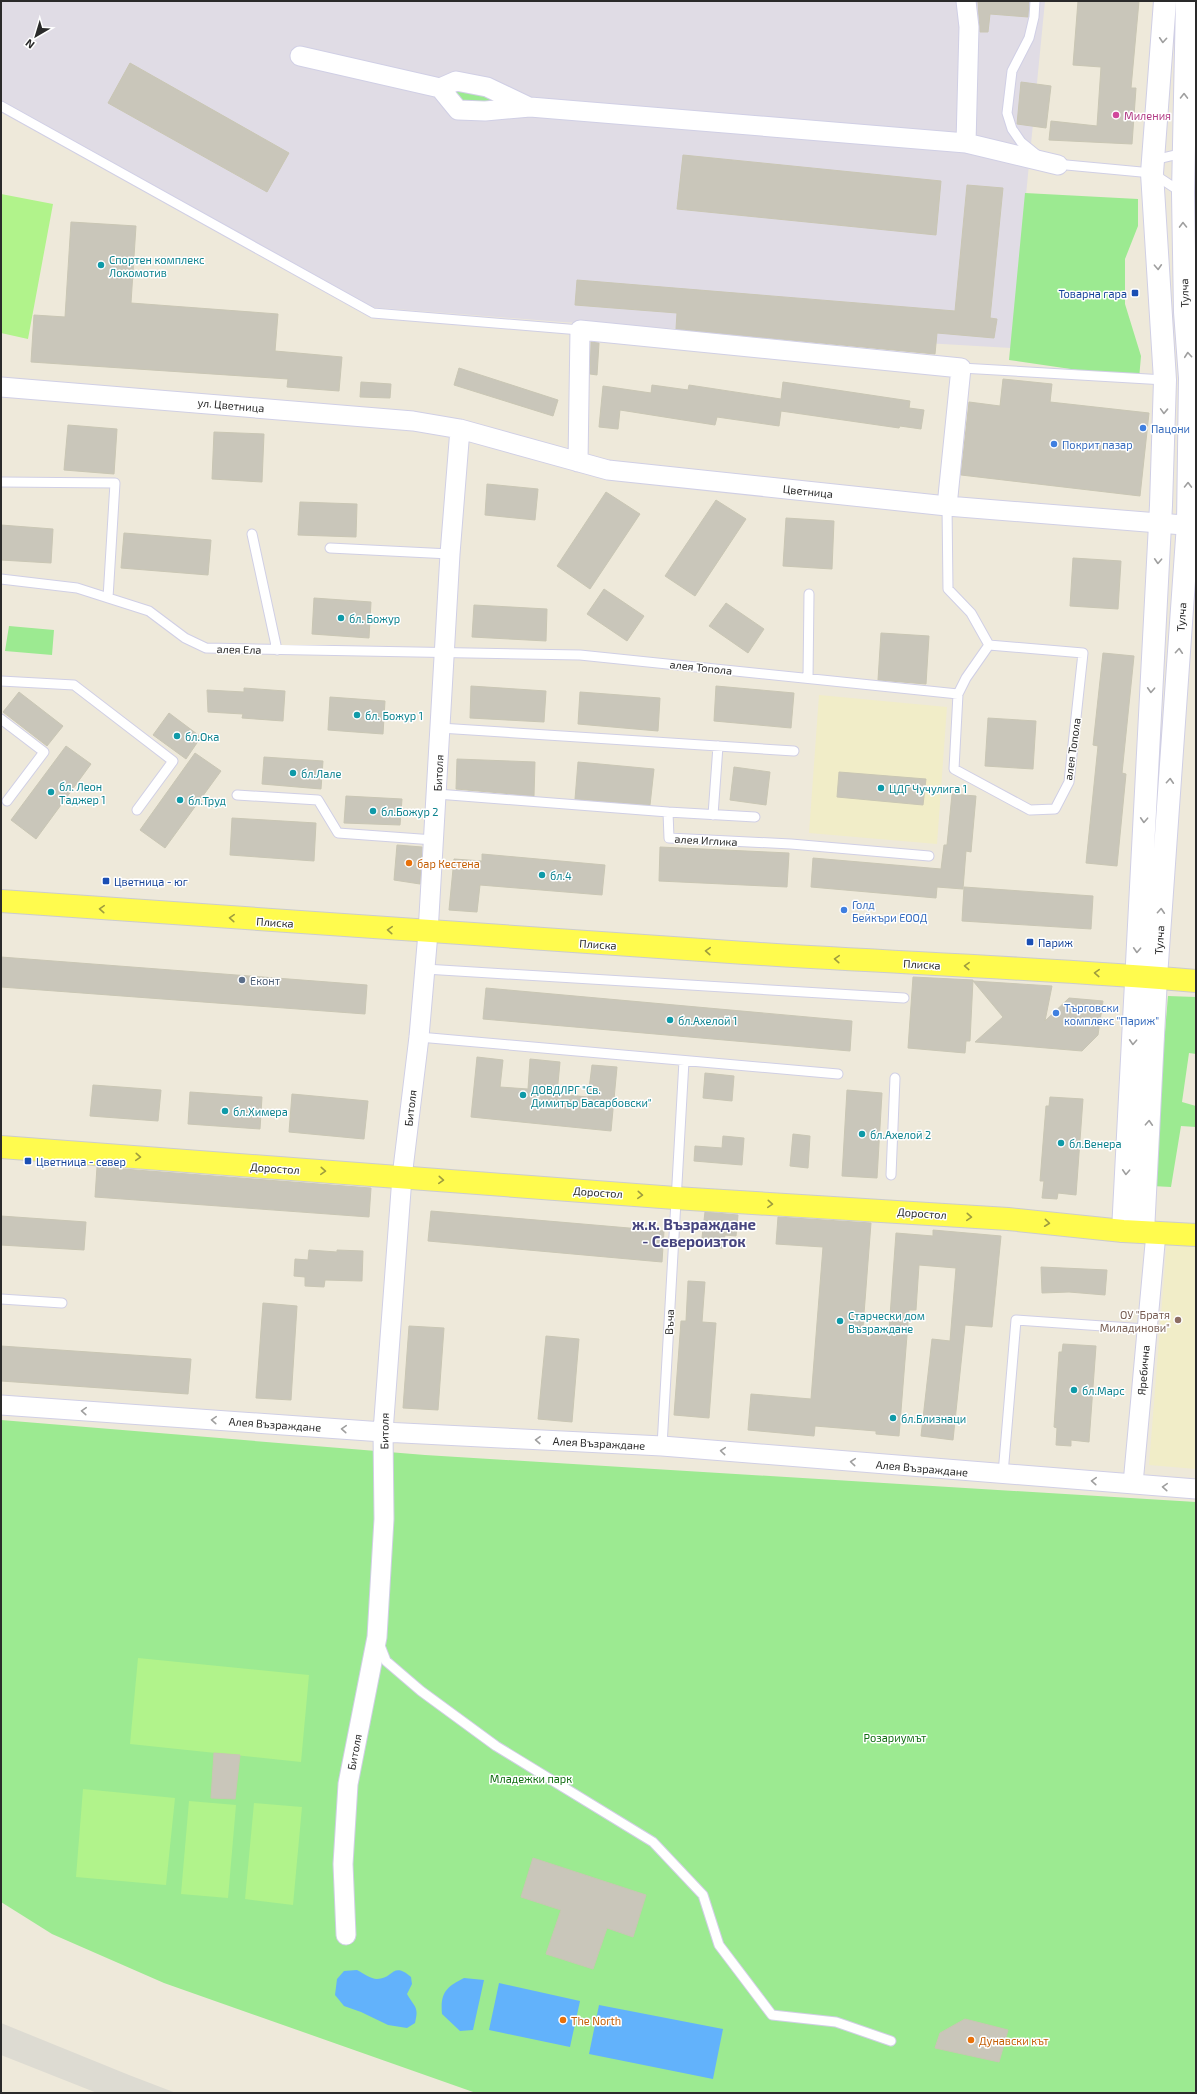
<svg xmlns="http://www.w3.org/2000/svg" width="1197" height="2094" viewBox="0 0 1197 2094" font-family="'Exo 2',sans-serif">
	<rect width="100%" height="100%" fill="#eee9da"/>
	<path fill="#e0dce5" d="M1,1H1045L1011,348L562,322L356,306L1,101Z"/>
	<path fill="#f1edc8" d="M819,695L947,707L937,844L809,833Z
		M1167,1240L1196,1243V1469L1149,1465Z"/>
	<path fill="#9cea91" d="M448,86L484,88L505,107L463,109Z
		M1025,193L1138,199V226L1125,259V304L1141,356L1139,379L1009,360Z
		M9,626L54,630L52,655L5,651Z
		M1168,996L1196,997V1054L1189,1053L1182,1102L1196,1106V1127L1181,1126L1171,1187L1152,1186Z
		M1,1420L425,1455L1196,1502V2093H476L164,1983L52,1934L1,1902Z"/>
	<path fill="#b1f38b" d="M1,194L53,204L28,339L1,333Z
		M138,1658L309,1675L301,1762L130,1744Z
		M83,1789L175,1798L166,1885L76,1877Z
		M189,1801L236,1805L228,1898L181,1894Z
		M254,1803L302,1807L293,1905L245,1899Z"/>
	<path fill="#dddbd2" d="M1,2023L129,2075L176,2093H97L1,2055Z"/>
	<path fill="#62b2fb" d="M357,1970C363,1973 371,1979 377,1979C394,1979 392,1961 411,1977L412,1984L407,1994C415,2008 419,2006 415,2023L407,2028L388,2025L361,2012L344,2006L335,1995L337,1979L344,1971Z
		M464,1978L484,1980L473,2030L460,2031L442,2014C440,1993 446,1987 464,1978Z
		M499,1983L580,2001L570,2047L489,2030Z
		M599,2005L723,2029L713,2079L589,2054Z"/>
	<path fill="#c9c6ba" stroke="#c9c6b4" d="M978,1H1029L1028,17L990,14L988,32H980Z
		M1078,1H1139L1131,88H1136L1132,144L1049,140L1051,121L1097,126L1101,67L1073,65Z
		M130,63L289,153L267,192L108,103Z
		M1021,82L1051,86L1046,128L1017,124Z
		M683,155L941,181L936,235L677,209Z
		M967,185L1003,188L990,318L997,319L994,338L937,333L935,354L676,329L677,313L575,305L577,280L955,311Z
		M71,222L136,226L131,303L278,314L275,351L342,357L339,391L287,387L288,379L31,362L34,315L65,317Z
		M591,342L599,343L597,375L590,374Z
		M459,368L558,400L553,416L454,385Z
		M1003,379L1052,384L1050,402L1149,413L1140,496L961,475L969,402L1000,406Z
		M361,382L391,384L390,398L360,397Z
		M783,382L910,401L909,408L924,410L921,429L900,426L899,428L781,411L779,426L717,417L715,425L620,410L618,429L599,427L603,386L651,393L652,385L688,390L689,385L781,399Z
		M68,425L117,429L114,474L64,470Z
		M214,432L264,434L262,482L212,479Z
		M487,484L538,489L535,520L485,515Z
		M606,492L640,514L590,589L557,566Z
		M716,500L746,519L695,596L665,576Z
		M300,502L357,504L356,537L298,535Z
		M786,518L834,521L832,569L783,566Z
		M1,525L53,529L51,563L1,560Z
		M124,533L211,540L208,575L121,568Z
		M1073,558L1121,561L1118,609L1070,606Z
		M604,589L644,616L627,641L587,614Z
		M314,598L371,602L369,638L312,634Z
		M726,603L764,629L748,653L709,626Z
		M474,605L547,609L546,641L472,637Z
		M881,633L929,636L926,684L878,680Z
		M1103,653L1134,656L1122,773L1126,774L1117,866L1086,863L1098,746L1093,745Z
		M471,686L546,691L544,722L470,718Z
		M716,686L794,693L791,728L714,721Z
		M244,688L285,691L283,721L242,718L243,714L208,712L207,690L244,692Z
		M19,692L63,726L47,746L3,712Z
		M580,692L660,698L658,731L578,724Z
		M330,697L385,701L383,734L328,730Z
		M169,713L201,737L186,759L153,735Z
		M988,718L1036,721L1033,769L985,766Z
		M66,746L91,764L36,839L11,820Z
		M195,753L221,771L165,848L140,830Z
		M264,757L323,761L321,789L262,784Z
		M457,759L535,762L534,796L456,789Z
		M578,762L654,769L650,805L575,799Z
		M734,767L770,772L766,805L730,800Z
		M839,772L926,779L923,805L837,797Z
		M952,794L976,796L971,852L966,851L963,889L937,887L936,898L811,887L813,858L941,869L944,845H947Z
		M346,796L402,799L400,825L344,823Z
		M232,818L316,823L314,861L230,855Z
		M397,845L422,847L420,884L394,880Z
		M660,847L789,853L787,887L659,881Z
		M482,854L605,865L602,895L480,885L477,912L449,910L454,859L482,861Z
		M964,887L1093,896L1091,929L962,921Z
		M1,957L367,985L365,1014L1,987Z
		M913,977L973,980L970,1041H966L965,1053L908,1048Z
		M973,981L1052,986L1045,1021L1069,998L1103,1001L1098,1035L1082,1051L975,1042L1003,1017Z
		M486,988L852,1021L850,1051L483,1019Z
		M477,1057L503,1060L500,1087L528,1089L530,1059L560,1062L557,1094L588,1097L592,1065L617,1067L611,1131L471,1117Z
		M705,1073L734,1076L732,1101L703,1098Z
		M93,1085L161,1090L158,1121L90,1116Z
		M847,1090L882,1093L877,1178L842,1176Z
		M190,1092L262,1097L260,1129L188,1124Z
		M292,1094L368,1101L364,1139L289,1132Z
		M1050,1097L1083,1099L1076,1195L1058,1193L1057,1199L1042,1198L1044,1181H1040L1046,1106H1049Z
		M793,1134L810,1136L808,1168L790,1166Z
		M723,1136L744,1138L742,1165L694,1161L695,1146L722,1148Z
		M97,1167L371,1188L369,1217L95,1197Z
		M431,1211L664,1231L662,1262L428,1241Z
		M705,1212L738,1215L736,1236L725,1235L723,1248L701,1246Z
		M1,1216L86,1222L84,1250L1,1245Z
		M778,1217L871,1223L863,1327L889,1330L896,1233L933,1236V1230L1001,1236L992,1327L965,1325L953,1440L921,1436L932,1339L950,1341L956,1268L919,1265L916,1310H909L899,1436L876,1434V1431L815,1426L814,1436L748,1430L751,1394L811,1399L823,1247L776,1244Z
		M309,1250L337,1252V1250L363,1251L362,1281L325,1280L324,1287L305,1286V1277L294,1276L295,1259L308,1260Z
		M1041,1267L1107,1270L1105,1295L1069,1292L1042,1293Z
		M688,1281L705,1282L702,1322L716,1323L709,1418L674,1415L681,1321H686Z
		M263,1303L297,1306L291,1400L256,1398Z
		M409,1326L444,1328L438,1410L403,1408Z
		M546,1336L579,1339L572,1422L538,1419Z
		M1063,1344L1096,1346L1089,1442L1071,1440V1446L1056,1445L1057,1428L1054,1427L1059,1352H1062Z
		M1,1346L191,1359L188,1394L1,1381Z
		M214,1753L240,1755L235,1799L211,1798Z
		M533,1858L646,1895L633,1937L607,1928L593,1969L546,1954L561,1910L521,1897Z
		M965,2019L1008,2030L999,2062L935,2048L940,2033Z"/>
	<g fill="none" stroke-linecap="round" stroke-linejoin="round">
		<defs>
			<path id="lane" d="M1035,1L1034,17L1029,38L1012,71L1007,113L1012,129L1021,142L1037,155
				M1,106L373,313L580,330
				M1154,160L1183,153
				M1056,164L1152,173L1181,192
				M961,368L1165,380
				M1,482L115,483L108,598
				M947,506L948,589L971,613L989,645
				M252,534L277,650
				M330,548L450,554
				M1,579L77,588L149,611L185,638L206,648L580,655L958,694L966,678L989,645L1083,653L1069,782L1055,809L1030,810L954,769L958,694
				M808,678L809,594
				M1,681L74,685L173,761L137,810
				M1,719L44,752L7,801
				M440,728L794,751
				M437,794L668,812L669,838L791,844L929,856
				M237,795L318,800L338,833L434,840
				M668,812L755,817
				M713,815L718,746
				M425,969L904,998
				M419,1037L838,1074
				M891,1175L895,1078
				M1,1299L62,1303
				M662,1446L684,1061
				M1003,1474L1016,1320L1146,1329
				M379,1643L386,1661L421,1691L496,1746L653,1842L703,1895L719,1945L772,2015L836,2022L891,2041"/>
			<path id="street" d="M966,1L969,27L966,143
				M300,56L440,88L458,110L485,111L530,107L966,143L1058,165
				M440,88L456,81L487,87L529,107
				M1,387L413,421L460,429L608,470L947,506L1196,526
				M578,462L580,330L961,368L947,506
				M1,1405L383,1432L662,1446L1196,1489
				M1133,1484L1156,1233
				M346,1935L343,1864L348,1784L377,1637L384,1519L383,1432L402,1177L419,1037L428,933L450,554L460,429"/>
			<path id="secondary" d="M1123,1231L1161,505L1165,380L1152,173L1165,1
				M1143,1232L1156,977L1188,524L1190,378L1185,312L1183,193L1187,1"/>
			<path id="primary" d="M1,901C249,920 497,938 745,953C896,963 1046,968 1196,981
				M1,1147L675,1198L1008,1219L1123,1231L1196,1235"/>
		</defs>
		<use href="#lane" stroke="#d0cfe5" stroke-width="11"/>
		<use href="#street" stroke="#d0cfe5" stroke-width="21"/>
		<use href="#secondary" stroke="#d0cfe5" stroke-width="24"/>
		<use href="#primary" stroke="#ccc" stroke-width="24"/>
		<use href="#lane" stroke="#fff" stroke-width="9"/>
		<use href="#street" stroke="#fff" stroke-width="19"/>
		<use href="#secondary" stroke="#fff" stroke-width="22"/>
		<use href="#primary" stroke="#fffb4e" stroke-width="22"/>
	</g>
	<defs><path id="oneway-chevron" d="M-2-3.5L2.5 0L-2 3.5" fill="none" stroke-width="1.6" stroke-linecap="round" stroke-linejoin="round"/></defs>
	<g stroke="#9f9f9f">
		<use href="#oneway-chevron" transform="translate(1163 40) rotate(94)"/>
		<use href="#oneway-chevron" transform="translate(1184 96) rotate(-89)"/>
		<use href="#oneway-chevron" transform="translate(1183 225) rotate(-91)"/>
		<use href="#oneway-chevron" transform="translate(1158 267) rotate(87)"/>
		<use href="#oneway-chevron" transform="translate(1188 355) rotate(-95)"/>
		<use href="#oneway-chevron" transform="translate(1164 411) rotate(92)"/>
		<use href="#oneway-chevron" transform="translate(1188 485) rotate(-89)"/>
		<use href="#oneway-chevron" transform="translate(1158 561) rotate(93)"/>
		<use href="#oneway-chevron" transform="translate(1179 651) rotate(-86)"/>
		<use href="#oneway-chevron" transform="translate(1151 690) rotate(93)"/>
		<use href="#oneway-chevron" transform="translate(1170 781) rotate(-86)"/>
		<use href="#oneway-chevron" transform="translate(1144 820) rotate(93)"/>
		<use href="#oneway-chevron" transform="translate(1161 911) rotate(-86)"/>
		<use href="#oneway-chevron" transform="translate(1137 950) rotate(93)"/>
		<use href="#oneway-chevron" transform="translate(1133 1042) rotate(93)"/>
		<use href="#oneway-chevron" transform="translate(1149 1123) rotate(-87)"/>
		<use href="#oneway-chevron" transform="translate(1126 1172) rotate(93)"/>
		<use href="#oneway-chevron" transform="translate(84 1411) rotate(-176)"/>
		<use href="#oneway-chevron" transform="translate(214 1420) rotate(-176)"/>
		<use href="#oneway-chevron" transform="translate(344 1429) rotate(-176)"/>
		<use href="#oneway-chevron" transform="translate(538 1440) rotate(-177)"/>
		<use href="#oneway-chevron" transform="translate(723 1451) rotate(-175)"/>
		<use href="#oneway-chevron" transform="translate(853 1462) rotate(-175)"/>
		<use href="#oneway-chevron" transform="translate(1094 1481) rotate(-176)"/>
		<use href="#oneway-chevron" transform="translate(1165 1487) rotate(-176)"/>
	</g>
	<g stroke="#9f9d3e">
		<use href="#oneway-chevron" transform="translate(102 909) rotate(-176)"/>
		<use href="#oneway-chevron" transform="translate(232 918) rotate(-176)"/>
		<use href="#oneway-chevron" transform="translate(390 930) rotate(-176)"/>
		<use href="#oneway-chevron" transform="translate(708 951) rotate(-176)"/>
		<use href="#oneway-chevron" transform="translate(837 959) rotate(-176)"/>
		<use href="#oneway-chevron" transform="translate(967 966) rotate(-177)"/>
		<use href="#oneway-chevron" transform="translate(1097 973) rotate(-177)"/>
		<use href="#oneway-chevron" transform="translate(138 1157) rotate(4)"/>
		<use href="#oneway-chevron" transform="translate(323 1171) rotate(4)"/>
		<use href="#oneway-chevron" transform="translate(441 1180) rotate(4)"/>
		<use href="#oneway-chevron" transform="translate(640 1195) rotate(4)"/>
		<use href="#oneway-chevron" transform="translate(770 1204) rotate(4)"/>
		<use href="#oneway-chevron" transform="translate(969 1217) rotate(4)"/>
		<use href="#oneway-chevron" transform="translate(1047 1223) rotate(6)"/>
	</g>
	<circle fill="#d1479c" stroke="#fff" stroke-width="1.5" cx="1116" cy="115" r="4"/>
	<g fill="#0f9aa8" stroke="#fff" stroke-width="1.5">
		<circle cx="101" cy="265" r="4"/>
		<circle cx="341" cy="618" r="4"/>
		<circle cx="357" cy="715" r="4"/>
		<circle cx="177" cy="736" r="4"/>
		<circle cx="293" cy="773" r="4"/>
		<circle cx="881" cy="788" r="4"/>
		<circle cx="51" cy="792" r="4"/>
		<circle cx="180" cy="800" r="4"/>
		<circle cx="373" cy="811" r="4"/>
		<circle cx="542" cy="875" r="4"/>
		<circle cx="670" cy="1020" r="4"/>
		<circle cx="523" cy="1095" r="4"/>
		<circle cx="225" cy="1111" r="4"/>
		<circle cx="862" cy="1134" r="4"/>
		<circle cx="1061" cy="1143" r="4"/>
		<circle cx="840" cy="1321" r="4"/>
		<circle cx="1074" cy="1390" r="4"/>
		<circle cx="893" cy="1418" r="4"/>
	</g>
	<g fill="#1a4fb4" stroke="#fff" stroke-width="1.5">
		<rect x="1131" y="289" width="8" height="8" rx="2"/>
		<rect x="102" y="877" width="8" height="8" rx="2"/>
		<rect x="1026" y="938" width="8" height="8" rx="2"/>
		<rect x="24" y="1157" width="8" height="8" rx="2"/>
	</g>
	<g fill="#3f7fe0" stroke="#fff" stroke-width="1.5">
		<circle cx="1143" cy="428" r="4"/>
		<circle cx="1054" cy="444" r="4"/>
		<circle cx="844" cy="910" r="4"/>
		<circle cx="1056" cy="1013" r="4"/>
	</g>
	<g fill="#e8710a" stroke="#fff" stroke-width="1.5">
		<circle cx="409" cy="863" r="4"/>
		<circle cx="563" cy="2020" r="4"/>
		<circle cx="971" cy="2040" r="4"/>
	</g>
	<circle fill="#5c6f8a" stroke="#fff" stroke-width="1.5" cx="242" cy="980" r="4"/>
	<circle fill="#8d6e63" stroke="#fff" stroke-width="1.5" cx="1178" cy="1320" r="4"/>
	<g text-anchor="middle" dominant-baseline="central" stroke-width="3" stroke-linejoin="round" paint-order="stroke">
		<g font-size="11" fill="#b23c85" stroke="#fff" text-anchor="start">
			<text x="1124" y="115">Миления</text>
		</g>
		<g font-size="11" fill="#0d838f" stroke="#fff" text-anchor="start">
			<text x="109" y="259">Спортен комплекс<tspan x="109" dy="13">Локомотив</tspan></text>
			<text x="349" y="618">бл. Божур</text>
			<text x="365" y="715">бл. Божур 1</text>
			<text x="185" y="736">бл.Ока</text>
			<text x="301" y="773">бл.Лале</text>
			<text x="59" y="786">бл. Леон<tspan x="59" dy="13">Таджер 1</tspan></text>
			<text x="889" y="788">ЦДГ Чучулига 1</text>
			<text x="188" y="800">бл.Труд</text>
			<text x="381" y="811">бл.Божур 2</text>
			<text x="550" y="875">бл.4</text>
			<text x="678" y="1020">бл.Ахелой 1</text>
			<text x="531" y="1089">ДОВДЛРГ "Св.<tspan x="531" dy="13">Димитър Басарбовски"</tspan></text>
			<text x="233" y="1111">бл.Химера</text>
			<text x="870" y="1134">бл.Ахелой 2</text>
			<text x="1069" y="1143">бл.Венера</text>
			<text x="848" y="1315">Старчески дом<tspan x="848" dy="13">Възраждане</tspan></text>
			<text x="1082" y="1390">бл.Марс</text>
			<text x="901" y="1418">бл.Близнаци</text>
		</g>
		<g font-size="11" fill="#164399" stroke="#fff" text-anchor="start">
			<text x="1127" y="293" text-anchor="end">Товарна гара</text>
			<text x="114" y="881">Цветница - юг</text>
			<text x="1038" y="942">Париж</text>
			<text x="36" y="1161">Цветница - север</text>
		</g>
		<g font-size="11" fill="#2a2a2a" stroke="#fff">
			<text transform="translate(1184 293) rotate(-91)">Тулча</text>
			<text transform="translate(231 405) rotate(5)">ул. Цветница</text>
			<text transform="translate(808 491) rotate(6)">Цветница</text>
			<text transform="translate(1181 617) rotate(-86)">Тулча</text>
			<text transform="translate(239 649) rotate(1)">алея Ела</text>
			<text transform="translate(701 667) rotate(6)">алея Топола</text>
			<text transform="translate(1072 749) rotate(-82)">алея Топола</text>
			<text transform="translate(438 773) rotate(-87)">Битоля</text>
			<text transform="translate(706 840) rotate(3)">алея Иглика</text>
			<text transform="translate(275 922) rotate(4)">Плиска</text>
			<text transform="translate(1159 940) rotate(-86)">Тулча</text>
			<text transform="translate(598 944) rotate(4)">Плиска</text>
			<text transform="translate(922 964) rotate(3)">Плиска</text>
			<text transform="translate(410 1108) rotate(-83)">Битоля</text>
			<text transform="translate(275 1168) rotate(4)">Доростол</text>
			<text transform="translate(598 1192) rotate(4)">Доростол</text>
			<text transform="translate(922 1213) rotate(4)">Доростол</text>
			<text transform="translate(669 1322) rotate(-87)">Въча</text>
			<text transform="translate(1143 1370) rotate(-85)">Яребична</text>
			<text transform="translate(275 1424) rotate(4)">Алея Възраждане</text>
			<text transform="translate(384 1431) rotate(-89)">Битоля</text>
			<text transform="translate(599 1443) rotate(3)">Алея Възраждане</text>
			<text transform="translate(922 1468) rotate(5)">Алея Възраждане</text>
			<text transform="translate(354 1752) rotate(-79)">Битоля</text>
		</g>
		<g font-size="11" fill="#366cbe" stroke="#fff" text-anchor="start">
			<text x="1151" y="428">Пацони</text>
			<text x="1062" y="444">Покрит пазар</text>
			<text x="852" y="904">Голд<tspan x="852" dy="13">Бейкъри ЕООД</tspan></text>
			<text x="1064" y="1007">Търговски<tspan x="1064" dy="13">комплекс "Париж"</tspan></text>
		</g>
		<g font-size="11" fill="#c56008" stroke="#fff" text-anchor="start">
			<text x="417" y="863">бар Кестена</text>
			<text x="571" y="2020">The North</text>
			<text x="979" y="2040">Дунавски кът</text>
		</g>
		<g font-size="11" fill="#4e5e75" stroke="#fff" text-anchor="start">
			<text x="250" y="980">Еконт</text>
		</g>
		<g font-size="11" fill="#785e54" stroke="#fff" text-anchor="end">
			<text x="1170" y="1314">ОУ "Братя<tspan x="1170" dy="13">Миладинови"</tspan></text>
		</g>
		<g font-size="11" fill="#126e13" stroke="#fff">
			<text x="895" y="1737">Розариумът</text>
			<text x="531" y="1778">Младежки парк</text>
		</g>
		<g font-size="15" font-weight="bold" fill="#47457f" stroke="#fff">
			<text x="694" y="1224">ж.к. Възраждане<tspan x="694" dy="17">- Североизток</tspan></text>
		</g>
	</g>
	<rect width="1197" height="2094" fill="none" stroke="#2a2a2a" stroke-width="4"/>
	<g transform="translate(36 36) rotate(218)" stroke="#ffffff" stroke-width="3" paint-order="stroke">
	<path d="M0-3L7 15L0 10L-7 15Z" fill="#2a2a2a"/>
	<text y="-6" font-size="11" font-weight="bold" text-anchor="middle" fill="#2a2a2a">N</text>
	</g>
</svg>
